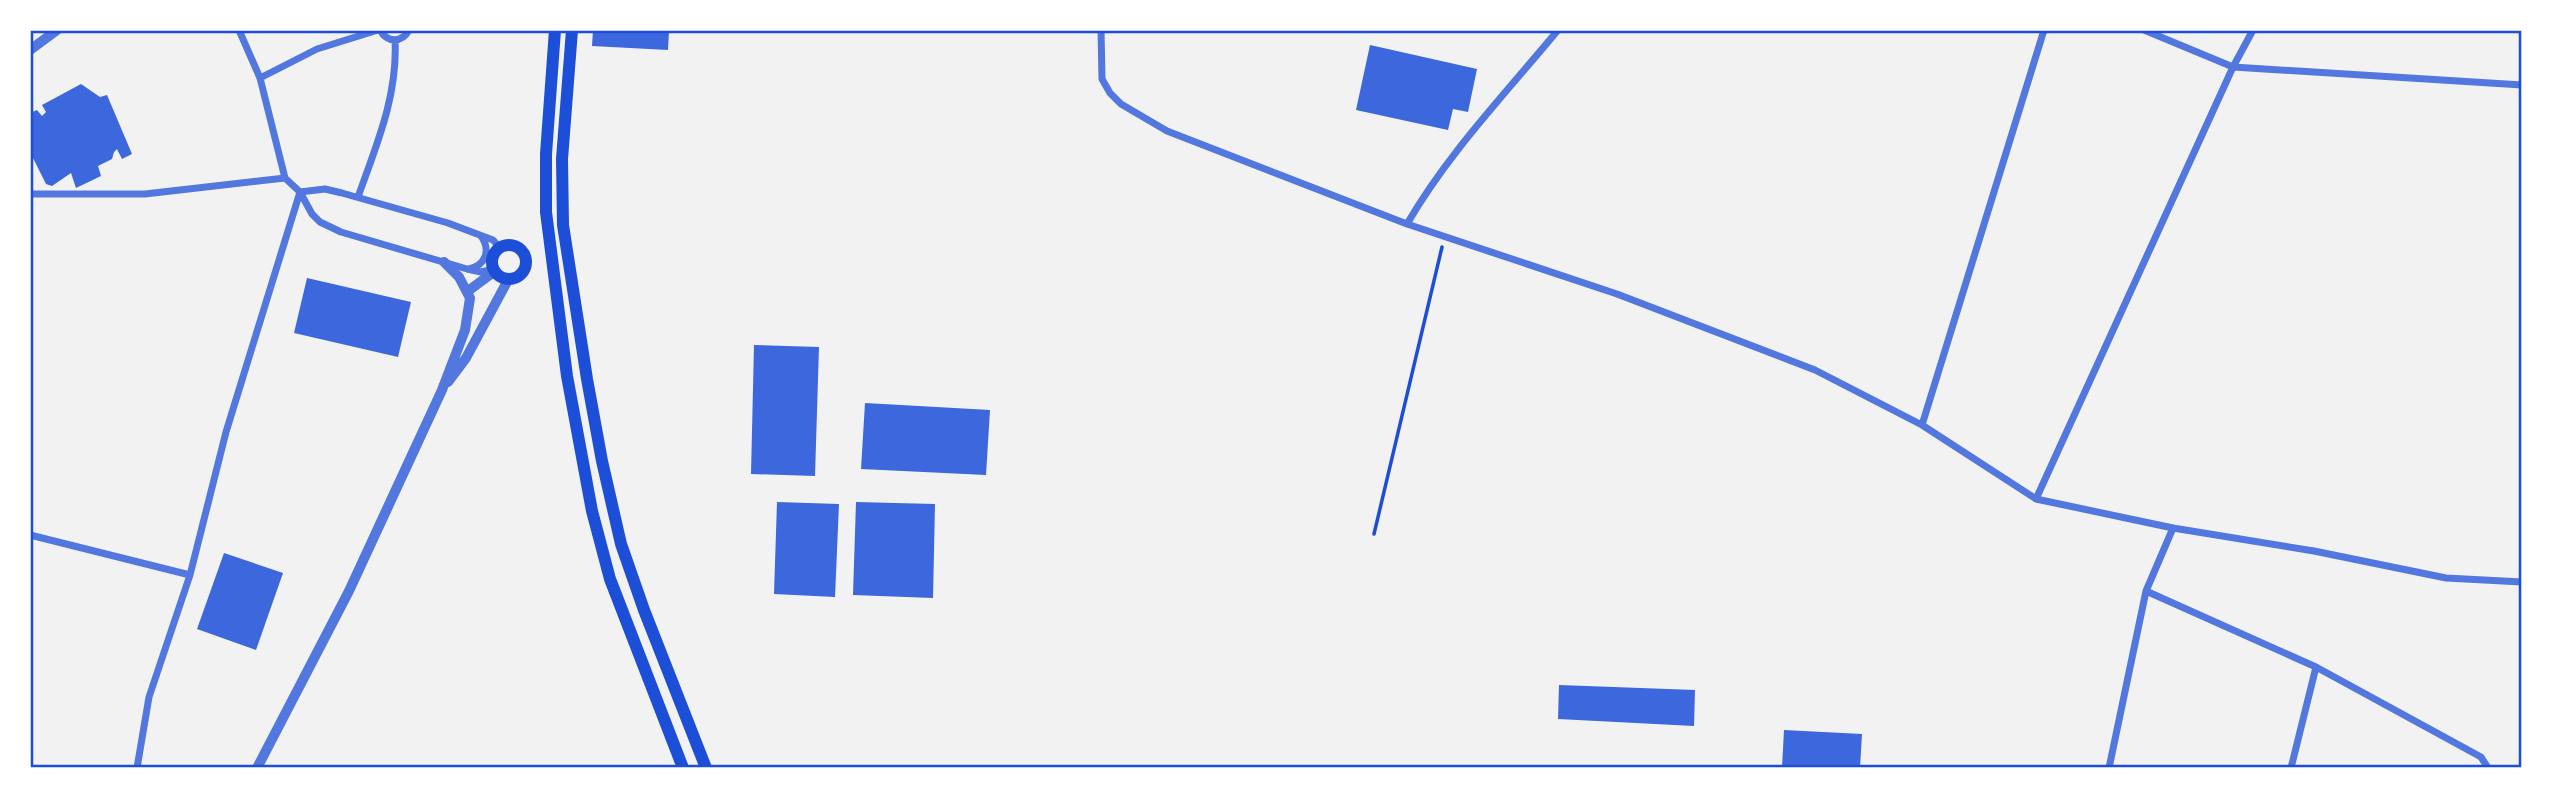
<svg xmlns="http://www.w3.org/2000/svg" width="2552" height="798" viewBox="0 0 2552 798" font-family="'Work Sans',sans-serif">
	<rect width="100%" height="100%" fill="#f2f2f2"/>
	<path fill="#3d67dc" d="M593,30H669L668,50L592,46Z
		M1444,30H1474V33L1444,32Z
		M1370,45L1477,69L1468,112L1453,109L1448,130L1356,110Z
		M81,84L100,97L107,95L132,154L122,159L117,149L114,152L112,159L98,166L101,176L76,188L71,173L52,186L46,184L30,152V113L37,110L42,116L46,112L42,105Z
		M307,278L411,302L398,357L294,333Z
		M754,345L819,347L815,476L751,474Z
		M865,403L990,410L986,475L861,469Z
		M777,502L839,504L835,597L774,594Z
		M856,502L935,504L933,598L853,595Z
		M224,553L283,573L256,650L197,629Z
		M1559,685L1695,690L1694,726L1558,719Z
		M1784,730L1862,734L1860,768H1782Z"/>
	<g fill="none" stroke-linecap="round" stroke-linejoin="round">
		<path stroke="#1d4ed8" stroke-width="3.5" d="M1374,534L1442,247"/>
		<path stroke="#5277de" stroke-width="7" d="M239,30L260,78L285,178L300,192L312,214L320,222L341,232L467,269L481,272L494,269
			M380,30C387,43 402,43 409,30
			M1101,30L1102,79L1110,93L1121,104L1167,131L1407,224L1617,294L1815,370L1922,425L2036,499L2173,528L2314,551L2446,578L2522,582
			M2144,30L2233,67L2522,85
			M260,78L317,49L378,30
			M300,192L325,189L342,193L448,223L493,240L500,248
			M30,194H145L285,178
			M358,197C376,146 398,96 395,40
			M1407,224C1448,153 1506,93 1558,30
			M469,269C486,265 491,250 481,236
			M1922,425L2044,30
			M2036,499L2233,67L2253,30
			M30,535L190,575L226,432L300,192
			M2146,591L2316,667L2481,757L2488,768
			M137,768L149,697L190,575
			M2109,768L2146,591L2173,528
			M2291,768L2316,667"/>
		<path stroke="#5277de" stroke-width="10" d="M30,50L57,30
			M468,291L495,271
			M448,382L466,358L508,280
			M257,768L349,591L442,390L465,330L470,298L459,277L444,262"/>
		<path stroke="#1d4ed8" stroke-width="12" d="M555,30L546,154V212L567,376L592,511L610,579L683,768
			M572,30L562,159L563,225L587,379L602,461L621,544L644,610L706,768
			M492 262a17 17 0 1 1 34 0a17 17 0 1 1-34 0Z"/>
	</g>
	<rect width="2552" height="798" fill="none" stroke="#ffffff" stroke-width="63"/>
	<rect x="32" y="32" width="2488" height="734" fill="none" stroke="#1d4ed8" stroke-width="2.5"/>
</svg>
